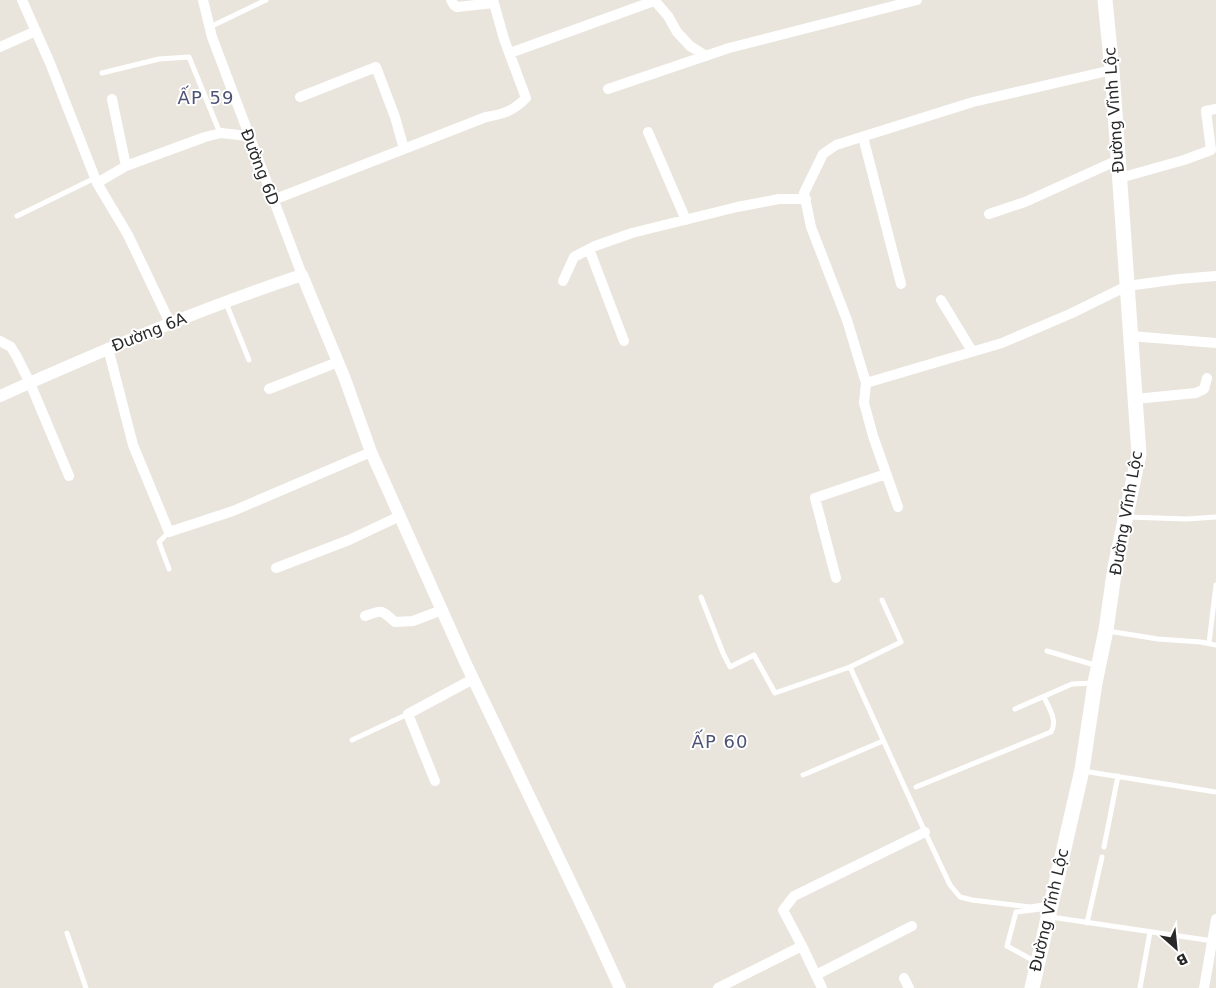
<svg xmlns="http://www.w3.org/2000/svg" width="1216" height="988" viewBox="0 0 1216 988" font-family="'DejaVu Sans',sans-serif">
	<rect width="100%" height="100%" fill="#eae5dc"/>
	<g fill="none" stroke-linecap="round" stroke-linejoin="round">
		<path stroke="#fff" stroke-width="5" d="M210,27L266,0
			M102,73L159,59L189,57L220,133
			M17,216L95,178
			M226,303L249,360
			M1127,517L1187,519L1216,517
			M169,532L159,542L169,569
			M701,597L723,653L730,667L754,655L775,693L850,667L901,642L882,600
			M1108,631L1158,639L1201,642L1216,645
			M1209,643L1216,585
			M1047,651L1098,666
			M850,667L925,832L950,885L960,897L972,900L1030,907L1050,904
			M1015,709L1072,684L1094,683
			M352,740L408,714
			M1083,771L1216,792
			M803,775L883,741
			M916,787L1051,732C1058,721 1049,708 1044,697
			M1104,847L1118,776
			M1051,917L1213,941
			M1087,923L1102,857
			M67,933L86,988
			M1036,962L1007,946L1016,912L1049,908
			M1140,988L1150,932"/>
		<path stroke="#fff" stroke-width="10" d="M22,0L50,63L97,183L128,235L170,323
			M203,0L212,37L302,275
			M451,0L454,5L457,7L494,3
			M654,0L668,16L677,32L690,46L706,56
			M0,47L36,31
			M510,53L654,1
			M1112,70L973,102L836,145L823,154L804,193L811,227L847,320L866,383L1002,343L1070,314L1127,286L1179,279L1216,276
			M608,89L729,48L917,0
			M300,97L376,67L395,117L404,149
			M112,99L126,166
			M648,132L686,220
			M863,137L901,284
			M1120,178L1184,160L1211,150L1206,111L1216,109
			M97,183L126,166L205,137L221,133L248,136
			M273,200L486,117C504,114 513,111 526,98L504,39L493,0
			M989,214L1025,202L1118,160
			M589,249L624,341
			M563,281L574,257L595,246L632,233L737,207L779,199H806
			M941,300L972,351
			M1131,336L1216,343
			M0,341L11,347L17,357L30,383L69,476
			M108,348L133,445L169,532L233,511L371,452
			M866,383L864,403L873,436L898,507
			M269,389L338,362
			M1135,399L1196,393L1204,389L1207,378
			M276,568L349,540L400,516
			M836,578L815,498L886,474
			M365,616C383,609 381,610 395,622L413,621L442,610
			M435,781L408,714L473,679
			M802,946L822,988
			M816,975L912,926
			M904,978L909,988
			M718,988L802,946L783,910L794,896L925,832
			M1204,988L1216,919"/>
		<path stroke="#fff" stroke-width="12" d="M0,396C99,352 199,309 302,275L345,379L371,452L466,664L592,927L620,988"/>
		<path stroke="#fff" stroke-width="15" d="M1032,988L1082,770L1095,683L1106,630L1115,567L1139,454L1112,70L1105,0"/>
	</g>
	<g text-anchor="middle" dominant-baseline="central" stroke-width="4" stroke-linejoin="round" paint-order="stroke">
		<g font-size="16" fill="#292929" stroke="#fff">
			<text transform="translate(1114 110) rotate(-94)">Đường Vĩnh Lộc</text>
			<text transform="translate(260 167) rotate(69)">Đường 6D</text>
			<text transform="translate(149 332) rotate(-22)">Đường 6A</text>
			<text transform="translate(1126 513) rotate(-80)">Đường Vĩnh Lộc</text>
			<text transform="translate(1049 910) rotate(-77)">Đường Vĩnh Lộc</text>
		</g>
		<g font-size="18" letter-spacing="1" fill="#4e5376" stroke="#fff">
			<text x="206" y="97">ẤP 59</text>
			<text x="720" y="741">ẤP 60</text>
		</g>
	</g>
	<g transform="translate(1176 948) rotate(153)" stroke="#ffffff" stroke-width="4" paint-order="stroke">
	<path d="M0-4L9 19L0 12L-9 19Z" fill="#292929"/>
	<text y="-8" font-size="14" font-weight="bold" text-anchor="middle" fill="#292929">B</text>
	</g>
</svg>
